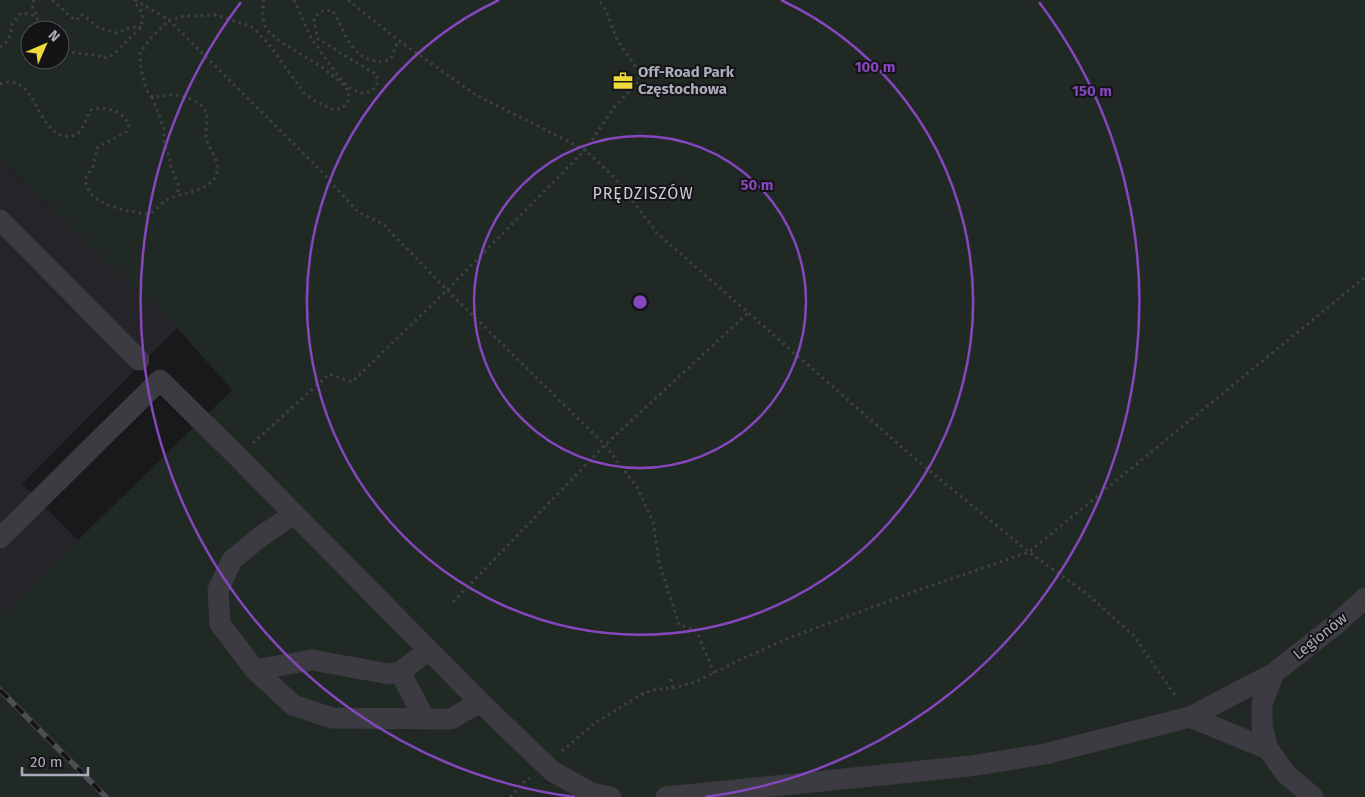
<svg xmlns="http://www.w3.org/2000/svg" width="1365" height="797" viewBox="0 0 1365 797" font-family="'Fira Sans',sans-serif">
	<rect width="100%" height="100%" fill="#19181b"/>
	<path fill="#252428" d="M0,158L177,328L22,484L334,797H0Z"/>
	<path fill="#202923" fill-rule="evenodd" d="M0,0H1365V797H0V616L232,390L177,328L0,158ZM30,30H60V60H30Z"/>
	<g fill="none" stroke-linecap="round" stroke-linejoin="round">
		<path stroke="#3f4046" stroke-width="3" stroke-dasharray="2.5 4" stroke-linecap="butt" d="M34,0L32,6L38,18
			M52,0L72,18L77,20L80,15H83L99,28L117,33L132,27H141
			M135,0L169,20L320,170L358,212L383,224L447,290L605,445L637,487L653,522L659,562L679,625L696,630L714,673
			M294,0L311,38L339,77L348,87L361,93L370,92L377,86V75L318,39L316,31L314,19L321,11L332,10C344,28 348,53 371,60C372,60 377,62 379,62C382,62 387,60 391,59L398,40
			M348,0L398,40L476,95L585,150L616,179L657,233L920,463L1029,552L1087,594L1133,635L1177,698
			M0,47L5,44L11,34L12,24L21,13C35,14 38,17 43,30
			M60,48C76,56 90,52 106,58L113,55L141,27L143,15L134,0
			M0,84C36,70 36,134 66,136C71,137 77,135 80,131C85,125 87,116 91,110C105,106 123,110 129,125L126,132L97,148L93,167L85,179C88,202 111,207 130,211C135,211 141,214 145,214C154,214 158,206 164,202C178,191 209,194 216,175C222,160 206,148 206,135C205,129 208,122 207,116C206,103 183,94 171,95C164,95 159,97 152,97L146,89L141,69L140,53L150,39L169,20L185,16L217,15L252,27L268,43L304,93L315,101L331,109H342L348,101L349,93L345,86L322,67L279,41L266,29L263,18V3L264,0
			M152,97L164,128V142L170,158V165L178,184V196
			M253,443L329,374L352,382L447,290L585,150L616,105L636,85L639,81L638,72L633,62L618,42L606,11L599,0
			M453,602L605,445L748,313
			M671,679L673,688
			M562,751L596,722L644,693L657,689L673,688L695,682L742,659L789,638L916,591L1029,552L1365,277
			M510,797L523,783L530,778"/>
		<path stroke="#3c3b41" stroke-width="21" d="M0,220L139,360
			M294,514L260,537L232,560L218,590L220,624L255,670L293,705L332,718L451,719L480,702
			M0,538L160,380L237,456L480,702L552,771L591,793L611,797
			M255,670L312,660L389,674L400,672L429,650
			M400,672L425,719
			M1274,673L1262,703V726L1268,749L1286,774L1313,797
			M1268,749L1190,717L1274,673L1334,626L1365,598
			M666,797L970,766L1045,754L1190,717"/>
		<defs>
			<path id="rail" d="M0,690L106,797"/>
		</defs>
		<use href="#rail" stroke="#4e4f56" stroke-width="5.5"/>
		<use href="#rail" stroke="#141316" stroke-width="4" stroke-dasharray="11" stroke-linecap="butt"/>
	</g>
	<g fill="none" stroke="#8546be" stroke-width="2.5">
		<circle cx="640" cy="302" r="166"/>
		<path d="M781 0A333 333 0 1 1 499 0"/>
		<path d="M575 797A499 499 0 0 1 241 2M1039 2A499 499 0 0 1 705 797"/>
	</g>
	<defs>
		<symbol id="office-bare" viewBox="-9 -9 18 18"><path d="M-6-3h4V-5.5h4V-3h4V5H-6ZM-1-4.5V-3h2v-1.5ZM-6 0V1H6V0Z" fill="#efda3c" stroke="#141316" stroke-width="2.5" paint-order="stroke"/></symbol>
	</defs>
	<g fill-rule="evenodd">
		<use href="#office-bare" x="609" y="67" width="28" height="28"/>
	</g>
	<g text-anchor="middle" dominant-baseline="central" stroke-width="4" stroke-linejoin="round" paint-order="stroke">
		<g font-size="15" font-weight="bold" fill="#abacba" stroke="#141316" text-anchor="start">
			<text x="638" y="72">Off-Road Park<tspan x="638" dy="17">Częstochowa</tspan></text>
		</g>
		<g font-size="15" fill="#abacba" stroke="#141316">
			<text transform="translate(1320 636) rotate(-39)">Legionów</text>
		</g>
		<g font-size="16" letter-spacing="1" fill="#ccccd6" stroke="#141316">
			<text x="643" y="193">PRĘDZISZÓW</text>
		</g>
	</g>
	<circle cx="640" cy="302" r="8" fill="#8546be" stroke="#141316" stroke-width="2.5"/>
	<g font-size="15" text-anchor="middle" font-weight="bold" fill="#8546be" stroke="#141316" stroke-width="4" stroke-linejoin="round" paint-order="stroke">
		<text x="875" y="72">100 m</text>
		<text x="1092" y="96">150 m</text>
		<text x="757" y="190">50 m</text>
	</g>
	<g transform="translate(45 45) rotate(45)"><circle r="24" fill="#141316" stroke="#505058"/>
	<path d="M0-4L9 19L0 12L-9 19Z" fill="#efda3c"/>
	<text y="-8" font-size="14" font-weight="bold" text-anchor="middle" fill="#abacba">N</text>
	</g>
	<path d="M22 767v8h66v-8" fill="none" stroke="#abacba" stroke-width="2.5"/>
	<text x="30" y="767" font-size="15" fill="#abacba" stroke="#141316" stroke-width="4" paint-order="stroke">20 m</text>
</svg>
